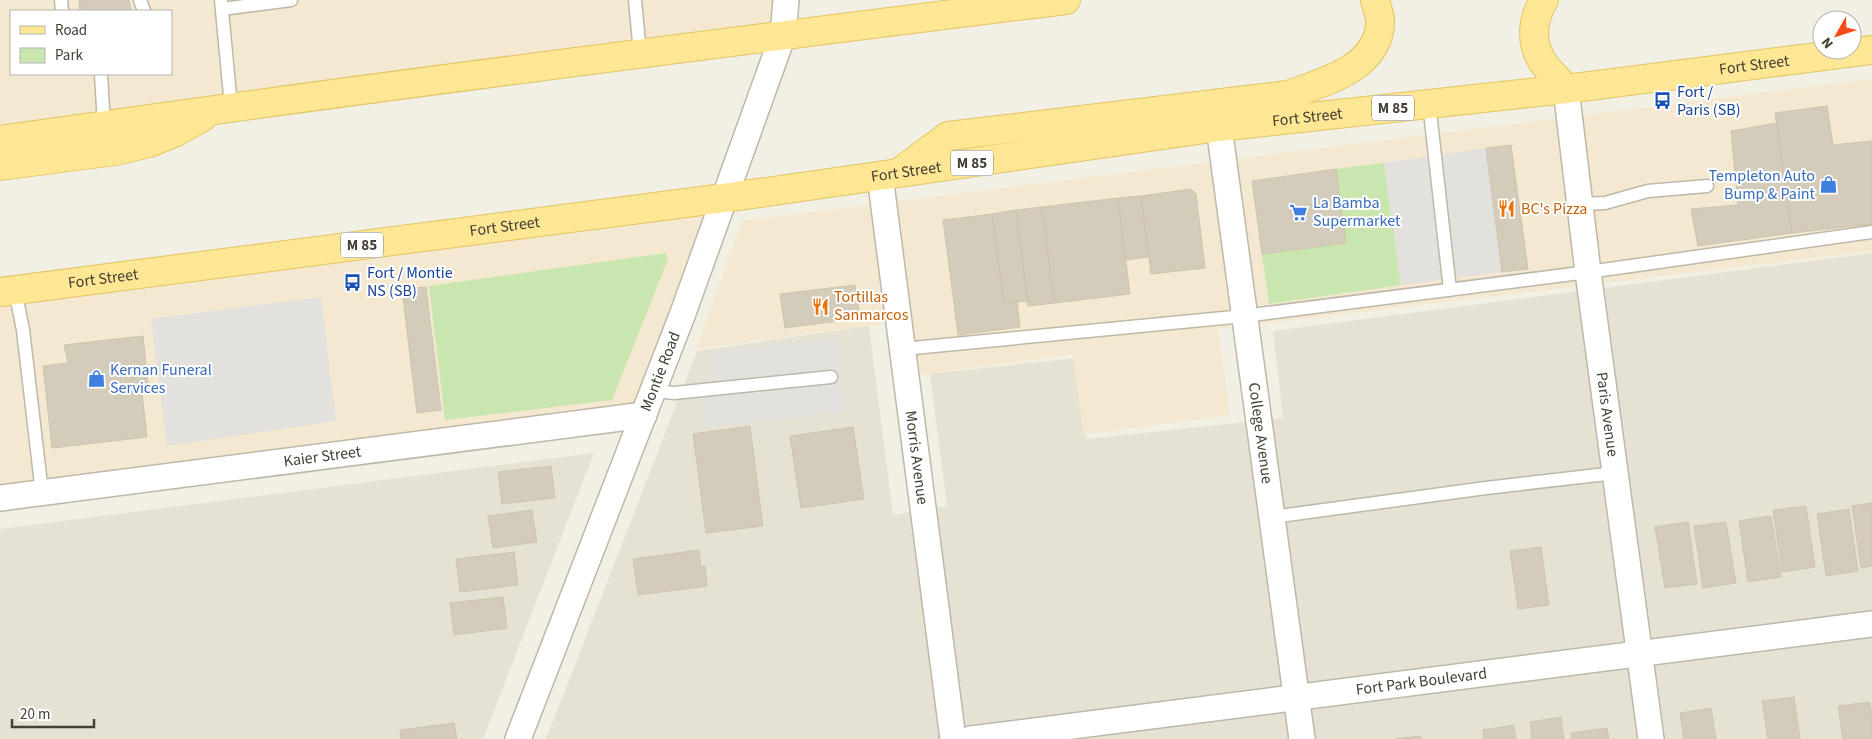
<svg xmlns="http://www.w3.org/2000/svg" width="1872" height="739" viewBox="0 0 1872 739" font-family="'Source Sans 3',sans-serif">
	<rect width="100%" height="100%" fill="#f2efe5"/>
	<path fill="#e6e2d3" d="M1872,253V739H546L697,351L869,326L893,515L947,506L930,374L1076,358L1087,439L1283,418L1273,331Z
		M594,453L483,739H0V529Z"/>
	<path fill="#f4e8d0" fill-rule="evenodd" d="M0,0H786L783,35L0,140ZM11,11H171V74H11Z
		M1872,79V251L1218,329L1230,415L1084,435L1072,354L921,375L912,320L696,349L742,221Z
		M724,198L644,415L0,498V292Z"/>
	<path fill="#c9e6ae" d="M1384,163L1401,285L1269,304L1262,254L1345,243L1336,169Z
		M666,253L668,259L612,400L445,420L429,286Z"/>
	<path fill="#e3e1dd" d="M1486,148L1502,272L1401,285L1384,163Z
		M321,297L336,421L167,446L151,319Z
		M838,338L846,411L702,429V378L714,377L712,352Z"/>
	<path fill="#d4ccbb" stroke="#cec4ae" d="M79,0H129L131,11H80Z
		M1827,106L1833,145L1872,141V224L1792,233L1775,113Z
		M1777,123L1792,233L1698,246L1691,209L1738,205L1731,131Z
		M1511,145L1528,269L1502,272L1486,148Z
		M1336,169L1346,243L1262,254L1252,181Z
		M1191,189L1196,194L1205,268L1151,274L1141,196Z
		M1141,196L1148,257L1125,260L1118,198Z
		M1118,198L1130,294L1054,303L1042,207Z
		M1042,207L1054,303L1028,306L1016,210Z
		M1016,210L1028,301L1004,303L992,214Z
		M992,214L1004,303L1017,302L1020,327L958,335L943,220Z
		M855,285L860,318L785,328L780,294Z
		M426,287L441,410L417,413L402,289Z
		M143,336L149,393L142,394L147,437L52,448L43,366L68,363L64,345Z
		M750,426L763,526L706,533L693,434Z
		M853,427L864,499L801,508L790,436Z
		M551,466L555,498L502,504L498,472Z
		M1872,503V566L1861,568L1852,506Z
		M1806,506L1815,567L1782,572L1773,510Z
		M1849,509L1858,571L1826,576L1817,514Z
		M532,510L537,542L493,548L488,516Z
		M1771,516L1781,577L1748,582L1739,521Z
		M1688,522L1697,584L1665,588L1655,527Z
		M1726,522L1736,583L1703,588L1694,526Z
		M1541,547L1549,605L1518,609L1510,551Z
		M699,550L701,567L705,566L707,586L638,595L633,559Z
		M514,552L518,585L460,592L456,559Z
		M503,597L507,628L454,635L450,603Z
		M1794,697L1800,739H1768L1762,701Z
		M1870,702L1872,716V739H1843L1838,706Z
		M1711,708L1716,739H1684L1680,713Z
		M1561,717L1564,739H1532L1530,722Z
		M454,723L457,739H401L400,730Z
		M1514,725L1516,739H1484L1483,730Z
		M1607,728L1609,739H1572L1571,733Z
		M1421,736V739H1395Z"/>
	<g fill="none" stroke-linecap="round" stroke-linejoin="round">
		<defs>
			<path id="lane" d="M61,0L62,11
				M140,0L144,11
				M221,0L231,106
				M635,0L640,53
				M222,9L291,0
				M101,74L104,125
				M1429,103L1450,290
				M1580,204L1605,203L1648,191L1707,186
				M15,290L23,330L42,493
				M903,349L1244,316L1588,272L1872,232
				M653,391L674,393L831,377
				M1272,517L1486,488L1615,473"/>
			<g id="street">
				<path id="s1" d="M1566,89L1588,272L1651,739"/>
				<path id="s2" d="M1219,127L1302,739"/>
				<path id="s3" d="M880,176L953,739"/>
				<path id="s4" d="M0,498L644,415"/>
				<path id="s5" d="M518,739L683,313L783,35L786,0"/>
				<path id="s6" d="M971,739L1872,624"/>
			</g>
			<g id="primary">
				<path d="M1544,0C1533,18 1530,40 1541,59C1547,70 1558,79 1566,89"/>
				<path d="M0,140C355,89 710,44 1066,0"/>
				<path d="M0,166L115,151L149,143L176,132L203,117"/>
				<path d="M901,171L948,136L1288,95C1323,82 1378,69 1380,23C1381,16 1376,7 1375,0"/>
				<path id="s7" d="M0,292L724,198L1219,127L1566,89L1872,50"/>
			</g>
		</defs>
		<use href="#lane" stroke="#bdb8a8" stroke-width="15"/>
		<use href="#street" stroke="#bdb8a8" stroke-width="28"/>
		<use href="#primary" stroke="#e2c564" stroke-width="30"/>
		<use href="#lane" stroke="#fff" stroke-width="12"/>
		<use href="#street" stroke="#fff" stroke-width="25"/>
		<use href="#primary" stroke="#fde794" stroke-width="28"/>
	</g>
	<defs>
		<symbol id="bus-bare" viewBox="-9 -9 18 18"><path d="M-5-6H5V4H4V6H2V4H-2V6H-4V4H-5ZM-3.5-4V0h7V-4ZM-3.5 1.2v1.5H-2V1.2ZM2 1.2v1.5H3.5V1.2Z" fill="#1a4fb4" stroke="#fff" stroke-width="2.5" paint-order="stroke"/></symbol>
		<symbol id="shop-bare" viewBox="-9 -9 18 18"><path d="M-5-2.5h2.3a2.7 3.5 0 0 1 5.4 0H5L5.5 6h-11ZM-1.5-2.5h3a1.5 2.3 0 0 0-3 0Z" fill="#3f7fe0" stroke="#fff" stroke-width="2.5" paint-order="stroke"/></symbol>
		<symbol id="restaurant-bare" viewBox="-9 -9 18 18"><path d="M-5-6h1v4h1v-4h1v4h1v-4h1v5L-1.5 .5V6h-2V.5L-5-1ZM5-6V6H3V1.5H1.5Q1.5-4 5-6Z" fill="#e8710a" stroke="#fff" stroke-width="2.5" paint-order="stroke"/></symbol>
		<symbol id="supermarket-bare" viewBox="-9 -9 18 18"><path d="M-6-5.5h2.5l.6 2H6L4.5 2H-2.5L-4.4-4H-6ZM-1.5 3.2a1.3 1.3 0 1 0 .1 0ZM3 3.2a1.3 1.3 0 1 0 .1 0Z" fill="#3f7fe0" stroke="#fff" stroke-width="2.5" paint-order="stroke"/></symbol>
	</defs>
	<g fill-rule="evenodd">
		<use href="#bus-bare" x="1650" y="88" width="25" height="25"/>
		<use href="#shop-bare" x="1816" y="172" width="25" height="25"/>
		<use href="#restaurant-bare" x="1494" y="196" width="25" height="25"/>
		<use href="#supermarket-bare" x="1286" y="200" width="25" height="25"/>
		<use href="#bus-bare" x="340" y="270" width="25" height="25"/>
		<use href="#restaurant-bare" x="808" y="294" width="25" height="25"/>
		<use href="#shop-bare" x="84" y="366" width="25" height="25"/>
	</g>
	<g text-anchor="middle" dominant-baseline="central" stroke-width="4" stroke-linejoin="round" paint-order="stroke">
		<g fill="#fff" stroke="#7d7972" stroke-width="1">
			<rect x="1372" y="95.5" width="42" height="25" rx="4"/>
			<rect x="951" y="150.5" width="42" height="25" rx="4"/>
			<rect x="341" y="232.5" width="42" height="25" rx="4"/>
		</g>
		<g font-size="15" font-weight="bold" fill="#454035">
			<text x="1393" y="108">M 85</text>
			<text x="972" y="163">M 85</text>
			<text x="362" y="245">M 85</text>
		</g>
		<g font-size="16" fill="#454035" stroke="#fff">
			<text stroke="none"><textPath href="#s7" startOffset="1769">Fort Street</textPath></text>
			<text stroke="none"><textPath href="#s7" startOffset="1319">Fort Street</textPath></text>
			<text stroke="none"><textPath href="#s7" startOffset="914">Fort Street</textPath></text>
			<text stroke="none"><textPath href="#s7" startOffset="509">Fort Street</textPath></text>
			<text stroke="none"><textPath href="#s7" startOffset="104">Fort Street</textPath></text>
			<text stroke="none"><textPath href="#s5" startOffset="394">Montie Road</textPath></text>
			<text stroke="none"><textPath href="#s1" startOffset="328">Paris Avenue</textPath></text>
			<text stroke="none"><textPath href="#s2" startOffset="309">College Avenue</textPath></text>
			<text stroke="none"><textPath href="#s4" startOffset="325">Kaier Street</textPath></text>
			<text stroke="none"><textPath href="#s3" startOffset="284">Morris Avenue</textPath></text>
			<text stroke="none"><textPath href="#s6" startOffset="454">Fort Park Boulevard</textPath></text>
		</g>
		<g font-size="16" fill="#164399" stroke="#fff" text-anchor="start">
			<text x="1677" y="92">Fort /<tspan x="1677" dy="18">Paris (SB)</tspan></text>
			<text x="367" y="273">Fort / Montie<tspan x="367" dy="18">NS (SB)</tspan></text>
		</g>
		<g font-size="16" fill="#366cbe" stroke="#fff" text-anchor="start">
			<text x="1815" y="176" text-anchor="end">Templeton Auto<tspan x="1815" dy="18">Bump &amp; Paint</tspan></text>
			<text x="1313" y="203">La Bamba<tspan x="1313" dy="18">Supermarket</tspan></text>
			<text x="110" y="370">Kernan Funeral<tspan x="110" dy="18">Services</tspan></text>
		</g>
		<g font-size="16" fill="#c56008" stroke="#fff" text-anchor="start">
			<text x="1521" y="209">BC's Pizza</text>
			<text x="834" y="297">Tortillas<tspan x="834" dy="18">Sanmarcos</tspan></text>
		</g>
	</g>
	<rect x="10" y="10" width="162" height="65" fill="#ffffff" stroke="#b5b3ae"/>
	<rect x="20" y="26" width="25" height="8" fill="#fde794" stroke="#b5b3ae"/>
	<text x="55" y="35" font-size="15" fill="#454035">Road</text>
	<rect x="20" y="48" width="25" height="15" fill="#c9e6ae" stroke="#b5b3ae"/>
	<text x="55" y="60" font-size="15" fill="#454035">Park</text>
	<g transform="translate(1837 35) rotate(231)"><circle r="24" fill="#ffffff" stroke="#b5b3ae"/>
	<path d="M0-4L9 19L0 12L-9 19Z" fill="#f74a18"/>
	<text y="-8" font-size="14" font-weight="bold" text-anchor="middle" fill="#454035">N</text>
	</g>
	<path d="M12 719v8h82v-8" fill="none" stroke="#454035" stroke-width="2.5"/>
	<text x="20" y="719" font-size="15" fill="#454035" stroke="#ffffff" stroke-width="4" paint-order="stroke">20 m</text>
</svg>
